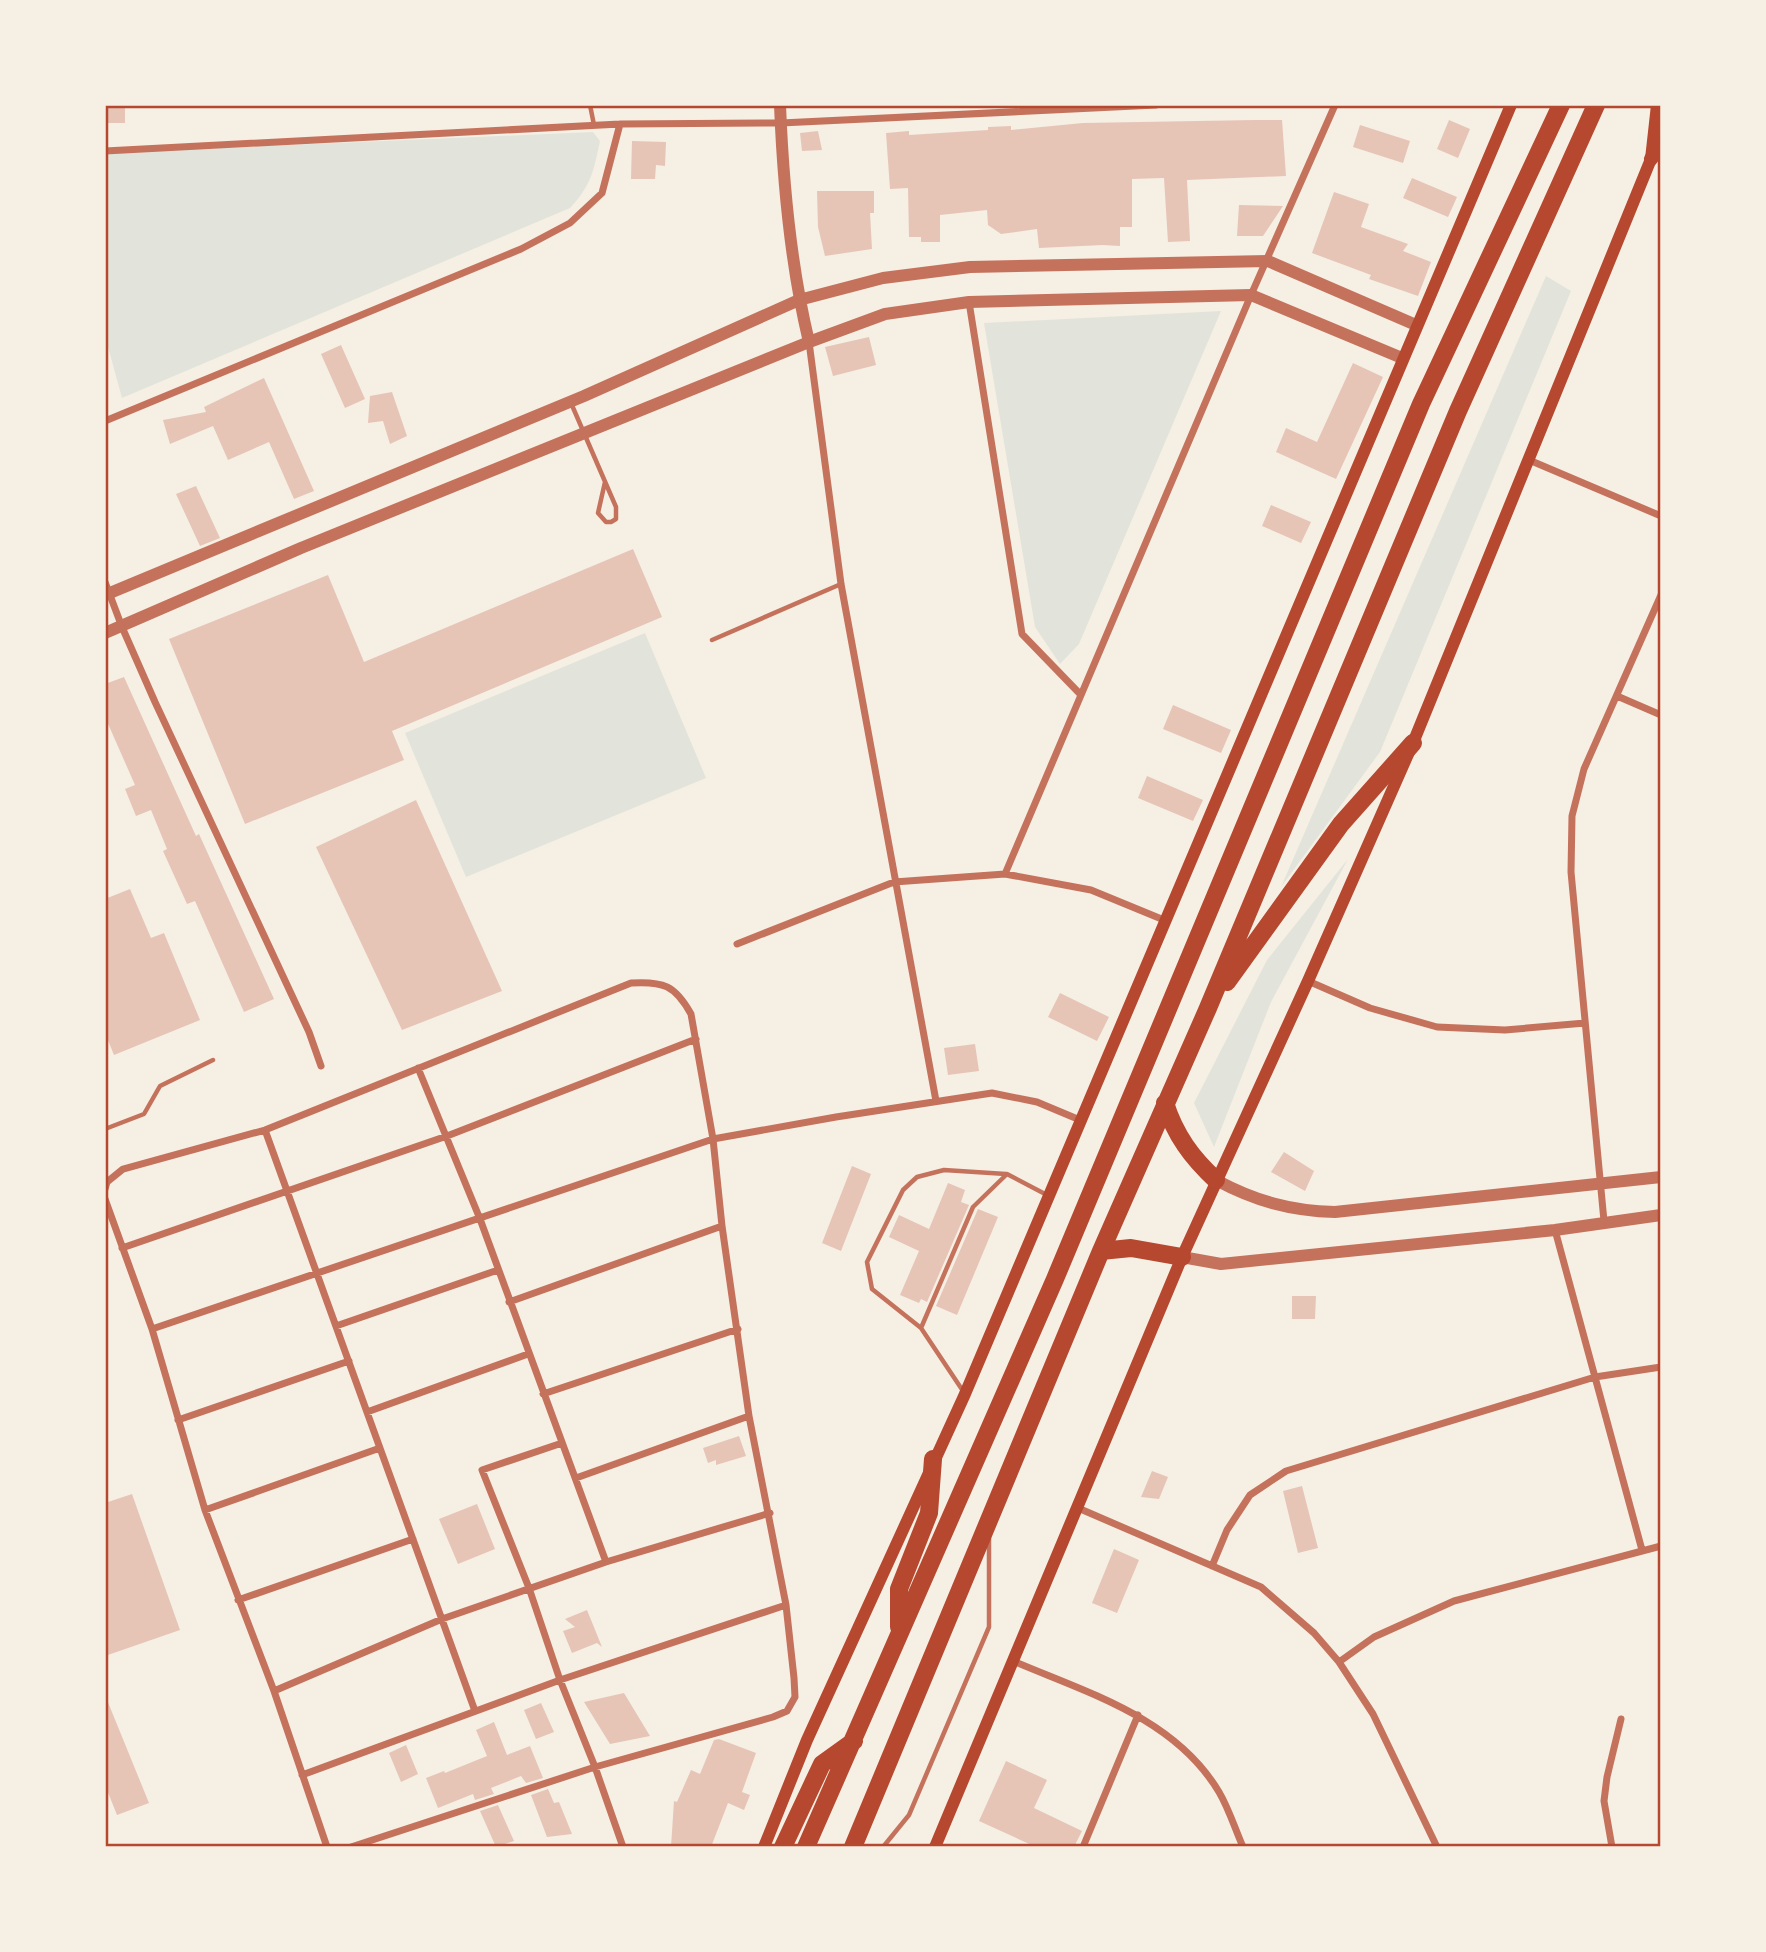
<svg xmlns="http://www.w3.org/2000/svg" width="1766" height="1952" viewBox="0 0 1766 1952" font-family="'Work Sans',sans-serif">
	<rect width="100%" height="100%" fill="#f6efe4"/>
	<path fill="#e2e4dc" d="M593,132L600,141C594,170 591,186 570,208L122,398L105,336V153Z
		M1546,276L1571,291L1380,752L1281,887Z
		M1221,311L1079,644L1060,664L1035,627L984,323Z
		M645,633L706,778L466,877L405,733Z
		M1348,859L1271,1002L1214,1147L1194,1103L1267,960Z"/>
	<path fill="#e6c5b7" d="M106,105H125V123H106Z
		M1255,120H1282L1286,176L1187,180L1190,241L1168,242L1164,178L1132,179V227H1120V246L1103,245L1039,248L1037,229L1001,234L988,225L987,210L940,215V242H921V237H909L908,188L890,189L886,133L909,131V135L988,130V127L1011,126V130L1083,123Z
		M1449,120L1470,129L1458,158L1437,149Z
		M1360,125L1410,141L1403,163L1353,147Z
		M818,131L822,150L802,151L800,133Z
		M632,141L666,142L665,166L656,165L655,179H631Z
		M1412,178L1457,197L1448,217L1403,198Z
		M817,191H874V213H870L872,249L825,256L818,227Z
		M1334,192L1369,204L1361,227L1408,244L1403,251L1431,262L1418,296L1369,279L1371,275L1312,253Z
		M1239,205L1283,206L1263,236H1237Z
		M869,337L876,365L833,376L825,347Z
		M341,345L365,399L345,408L321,354Z
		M1353,363L1383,377L1336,479L1276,452L1286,428L1317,442Z
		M264,378L314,491L294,499L269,442L228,460L213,426L170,444L163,420L206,412L204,407Z
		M392,392L407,436L390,444L383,421L368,423L370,396Z
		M196,486L220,538L200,546L176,494Z
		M1271,505L1311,522L1301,543L1262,526Z
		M633,549L662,617L392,731L404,760L245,824L169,639L328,575L364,662Z
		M124,677L196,836L199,834L274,999L244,1012L195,901L187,904L163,851L167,849L151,810L136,816L125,789L135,785L105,717V684Z
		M1173,705L1231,730L1221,753L1163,729Z
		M1147,776L1203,800L1193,821L1138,798Z
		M416,800L502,991L402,1030L316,847Z
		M130,889L151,938L164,933L200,1020L114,1055L105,1033V899Z
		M1060,993L1109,1017L1097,1041L1048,1017Z
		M975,1044L979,1071L948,1075L944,1048Z
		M1284,1152L1314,1171L1305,1191L1271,1172Z
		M852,1166L871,1174L841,1251L822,1243Z
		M948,1183L965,1190L961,1202L969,1205L927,1302L921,1299L919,1303L900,1295L919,1251L889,1237L899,1215L929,1229Z
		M978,1209L998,1217L957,1315L936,1306Z
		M1292,1296H1316L1315,1319H1292Z
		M739,1436L746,1456L716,1465V1460L708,1463L703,1448Z
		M1152,1471L1168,1477L1159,1499L1141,1497Z
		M1302,1486L1318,1548L1298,1553L1283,1491Z
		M132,1494L180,1630L105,1656V1503Z
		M477,1504L495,1549L458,1564L439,1519Z
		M1114,1549L1139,1560L1117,1613L1092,1603Z
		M587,1610L602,1647L597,1643L572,1653L563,1631L575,1627L565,1619Z
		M624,1693L650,1736L610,1744L584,1702Z
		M105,1695L149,1803L117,1815L105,1785Z
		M541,1703L554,1732L536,1739L524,1710Z
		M494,1722L507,1755L530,1746L543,1778L526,1783L521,1776L491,1788L494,1794L475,1800L473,1794L438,1808L426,1778L444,1771L445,1773L487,1756L476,1730Z
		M719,1739L756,1753L742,1792L750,1795L744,1810L728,1803L711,1847H671L674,1801L677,1802L691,1770L700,1774L714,1740Z
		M406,1745L418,1774L401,1782L389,1753Z
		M1006,1761L1047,1780L1034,1808L1082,1831L1074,1847H1036L979,1821Z
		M548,1789L554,1803L559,1802L572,1834L547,1837L531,1795Z
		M498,1805L514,1841L496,1847L480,1811Z"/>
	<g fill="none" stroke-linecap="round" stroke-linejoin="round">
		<path stroke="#c5725c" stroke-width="4.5" d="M590,105L594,125
			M571,403L616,507V519L611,522H606L598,513L605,482
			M712,640L841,584
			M105,1129L144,1114L160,1086L213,1060
			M921,1328L872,1289L867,1262L903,1190L917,1177L944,1170L1006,1174
			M963,1391L921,1328L973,1207L1007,1174L1047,1195
			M883,1847L909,1815L989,1627V1538"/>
		<path stroke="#c5725c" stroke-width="7" d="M105,151L620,124L781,123L1156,105
			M969,302L1022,634L1081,695
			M809,342L841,584L936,1101
			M105,421L521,249L570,223L602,193L620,124
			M1529,460L1661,516
			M105,582L122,627L155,702L309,1032L321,1066
			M1617,696L1661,715
			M1005,874L1251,295L1335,105
			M737,944L894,882L1005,874L1091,890L1164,920
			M1308,981L1370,1008L1437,1027L1505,1030L1585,1023
			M418,1068L480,1219L606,1562
			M265,1130L475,1711
			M105,1189L107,1182L123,1169L265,1130L631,983C663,981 675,985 691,1014L713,1139L722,1226L749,1416L786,1605L794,1678L795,1697L787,1711L773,1717L595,1767L351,1847
			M105,1199L152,1329L205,1510L274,1691L327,1847
			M1604,1221L1571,872L1572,816L1584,769L1661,595
			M1555,1230L1642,1550
			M122,1248L447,1136L696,1039
			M509,1302L722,1226
			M336,1326L498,1270
			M152,1329L713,1139L836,1117L992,1093L1037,1102L1080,1120
			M543,1394L738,1329
			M367,1412L528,1354
			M178,1420L349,1361
			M562,1443L482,1470L529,1588L560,1680L595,1767L623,1847
			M576,1478L749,1416
			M1078,1508L1261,1587L1314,1633L1339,1662L1373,1714L1437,1847
			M205,1510L380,1448
			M1212,1566L1227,1530L1250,1495L1286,1471L1595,1377L1661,1367
			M238,1600L413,1539
			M1013,1661C1088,1693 1175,1718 1219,1792C1229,1809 1235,1829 1243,1847
			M1339,1662L1374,1637L1454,1601L1661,1546
			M274,1691L442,1619L606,1562L770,1513
			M302,1775L560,1680L786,1605
			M1083,1847L1138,1715
			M1612,1847L1604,1801L1607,1777L1621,1719"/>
		<path stroke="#c5725c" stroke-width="12" d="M780,105C783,182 791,267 809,342
			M105,595L584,396L799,300L883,278L970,267L1268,261L1416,325
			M105,633L301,548L809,342L885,314L969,302L1251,295L1402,358
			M1216,1180C1255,1201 1291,1211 1335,1212L1661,1177
			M1182,1257L1221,1264L1555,1230L1661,1215"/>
		<path stroke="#b5482f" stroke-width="12" d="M764,1847L807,1740L965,1394L1511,105
			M935,1847L1182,1257L1308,981L1413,743L1651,159L1657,105"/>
		<path stroke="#b5482f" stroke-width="14" d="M1651,159L1661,144"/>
		<path stroke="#b5482f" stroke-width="18" d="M1227,982L1341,824L1413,743
			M1165,1103C1175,1135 1192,1158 1216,1180
			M1101,1251L1131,1248L1182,1257
			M899,1627V1589L929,1513L933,1459
			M783,1847L822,1764L854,1741
			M806,1847L1055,1279L1421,404L1561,105
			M853,1847L1101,1251L1208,1008L1458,411L1596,105"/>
	</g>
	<rect width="1766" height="1952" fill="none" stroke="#f6efe4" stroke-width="214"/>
	<rect x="107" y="107" width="1552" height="1738" fill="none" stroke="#b5482f" stroke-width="2.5"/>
</svg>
